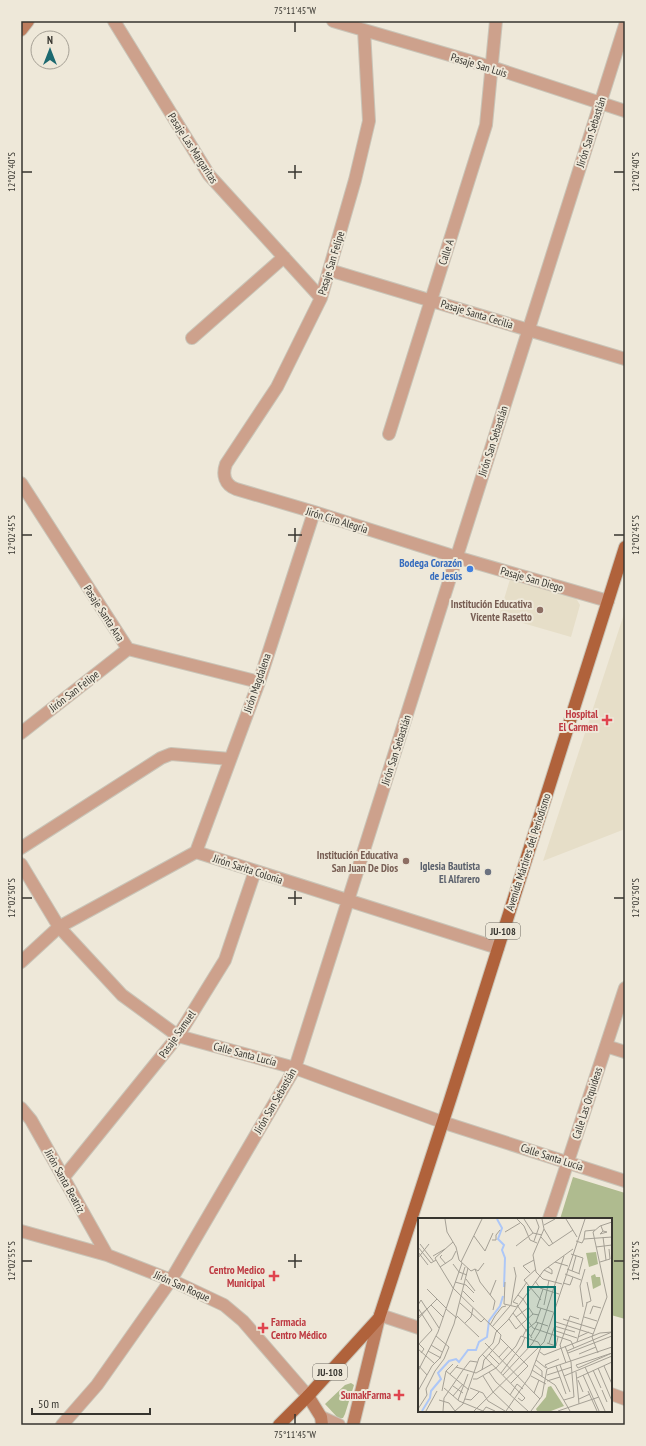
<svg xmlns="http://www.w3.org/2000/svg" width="646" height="1446" viewBox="0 0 646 1446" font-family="'PT Sans Narrow',sans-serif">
	<rect width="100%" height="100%" fill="#eee8d9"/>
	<path fill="#e6dec8" d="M511,576L574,595L580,605L571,637L499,616Z
		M625,611V829L543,861Z"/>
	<path fill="#afbb8f" d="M573,1177L625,1193V1319L611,1315V1219H560Z
		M351,1383L354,1385L345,1414L343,1418H338L325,1404L345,1385Z"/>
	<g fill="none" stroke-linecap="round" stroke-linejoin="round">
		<defs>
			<path id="street" d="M114,21L209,175L321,298
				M333,21L491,67L625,111
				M364,30L369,121L355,180L321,298L277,387L226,464C222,475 225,485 236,489L314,512L456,557L608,601
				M329,270L625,359
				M192,338L284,257
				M389,434L486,125L496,21
				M21,483L128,649L259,682
				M21,733L128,649
				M21,848L161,758L171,754L230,759
				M196,852L259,682L314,512
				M21,864L59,927L122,995L178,1036L295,1068L442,1122L625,1181
				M21,962L59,927L196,852L498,948
				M606,1046L625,1052
				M21,1108L31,1120L107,1255
				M63,1178L178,1036L225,960L255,871
				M549,1219L625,988
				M21,1231L107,1255L171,1280L224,1305L243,1321L308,1396
				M380,1315L419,1328
				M611,1394L625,1399
				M321,1417L339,1425
				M62,1425L97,1385L171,1280L295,1068L625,25"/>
			<path id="secondary" d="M21,30L28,21
				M308,1396L321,1417L322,1425
				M353,1425L379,1318"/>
			<path id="primary" d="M279,1425L308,1396L379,1318L450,1100L625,547"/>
		</defs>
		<use href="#street" stroke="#c9c4b7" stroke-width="14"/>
		<use href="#secondary" stroke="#c9c4b7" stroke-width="14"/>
		<use href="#primary" stroke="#c9c4b7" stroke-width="14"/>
		<use href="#street" stroke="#cda18c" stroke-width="12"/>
		<use href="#secondary" stroke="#bd7d5e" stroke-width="12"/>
		<use href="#primary" stroke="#b0623b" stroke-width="12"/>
	</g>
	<path fill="none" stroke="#37352f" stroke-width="1.5" d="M295,22V32M295,165V179M22,172H32M288,172H302M614,172H624M295,528V542M22,535H32M288,535H302M614,535H624M295,891V905M22,898H32M288,898H302M614,898H624M295,1254V1268M22,1261H32M288,1261H302M614,1261H624M295,1414V1424"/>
	<circle fill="#3f7fe0" stroke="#eee8d9" stroke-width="1.5" cx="470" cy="569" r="4"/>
	<g fill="#8d6e63" stroke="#eee8d9" stroke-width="1.5">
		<circle cx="540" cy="610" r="4"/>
		<circle cx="406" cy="861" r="4"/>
	</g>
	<g fill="#e0444e" stroke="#eee8d9" stroke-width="1.5">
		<path d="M605 714h4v4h4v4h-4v4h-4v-4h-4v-4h4z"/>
		<path d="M272 1270h4v4h4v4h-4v4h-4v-4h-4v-4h4z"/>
		<path d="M261 1322h4v4h4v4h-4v4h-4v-4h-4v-4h4z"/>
		<path d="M397 1389h4v4h4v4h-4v4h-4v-4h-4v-4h4z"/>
	</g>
	<circle fill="#6b7280" stroke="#eee8d9" stroke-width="1.5" cx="488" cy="872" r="4"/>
	<g text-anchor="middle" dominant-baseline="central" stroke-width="4" stroke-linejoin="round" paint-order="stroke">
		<g fill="#eee8d9" stroke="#6e6b62" stroke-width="1">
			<rect x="486" y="923" width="34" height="16" rx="3"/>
			<rect x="313" y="1364" width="34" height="16" rx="3"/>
		</g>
		<g font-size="10" font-weight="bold" fill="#37352f">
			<text x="503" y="931">JU-108</text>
			<text x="330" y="1372">JU-108</text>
		</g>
		<g font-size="11" fill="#37352f" stroke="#eee8d9">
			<text transform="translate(479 65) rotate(17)">Pasaje San Luis</text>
			<text transform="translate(591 132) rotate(-72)">Jirón San Sebastián</text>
			<text transform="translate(193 148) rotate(57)">Pasaje Las Margaritas</text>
			<text transform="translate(446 252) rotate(-72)">Calle A</text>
			<text transform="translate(331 263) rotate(-73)">Pasaje San Felipe</text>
			<text transform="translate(477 314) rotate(17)">Pasaje Santa Cecilia</text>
			<text transform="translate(493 441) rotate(-72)">Jirón San Sebastián</text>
			<text transform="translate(337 520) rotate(17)">Jirón Ciro Alegría</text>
			<text transform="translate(532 579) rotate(16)">Pasaje San Diego</text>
			<text transform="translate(104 613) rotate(57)">Pasaje Santa Ana</text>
			<text transform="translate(257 683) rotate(-71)">Jirón Magdalena</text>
			<text transform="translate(74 691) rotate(-38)">Jirón San Felipe</text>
			<text transform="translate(396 750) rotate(-72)">Jirón San Sebastián</text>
			<text transform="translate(528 852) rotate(-72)">Avenida Mártires del Periodismo</text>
			<text transform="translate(248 869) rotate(18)">Jirón Sarita Colonia</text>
			<text transform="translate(177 1034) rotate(-55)">Pasaje Samuel</text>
			<text transform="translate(245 1054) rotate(15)">Calle Santa Lucía</text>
			<text transform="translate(275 1101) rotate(-60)">Jirón San Sebastián</text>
			<text transform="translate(587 1103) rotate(-72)">Calle Las Orquideas</text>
			<text transform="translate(552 1157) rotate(18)">Calle Santa Lucía</text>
			<text transform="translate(65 1181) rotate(61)">Jirón Santa Beatriz</text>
			<text transform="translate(182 1286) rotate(24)">Jirón San Roque</text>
		</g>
		<g font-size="11" font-weight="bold" fill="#366cbe" stroke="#eee8d9" text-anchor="end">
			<text x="462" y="563">Bodega Corazón<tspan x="462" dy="13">de Jesús</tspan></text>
		</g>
		<g font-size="11" font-weight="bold" fill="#785e54" stroke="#eee8d9" text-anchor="end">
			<text x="532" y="604">Institución Educativa<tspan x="532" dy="13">Vicente Rasetto</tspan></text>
			<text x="398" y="855">Institución Educativa<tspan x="398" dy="13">San Juan De Dios</tspan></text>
		</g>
		<g font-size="11" font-weight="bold" fill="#be3a42" stroke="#eee8d9" text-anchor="end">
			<text x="598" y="714">Hospital<tspan x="598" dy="13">El Carmen</tspan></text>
			<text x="265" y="1270">Centro Medico<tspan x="265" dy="13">Municipal</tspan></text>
			<text x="271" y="1322" text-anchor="start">Farmacia<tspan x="271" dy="13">Centro Médico</tspan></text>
			<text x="391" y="1395">SumakFarma</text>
		</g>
		<g font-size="11" font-weight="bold" fill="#5b616d" stroke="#eee8d9" text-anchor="end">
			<text x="480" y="866">Iglesia Bautista<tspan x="480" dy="13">El Alfarero</tspan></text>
		</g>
	</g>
	<g transform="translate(418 1218)">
		<rect width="194" height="194" fill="#eee8d9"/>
		<path d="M178,34L180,46L171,49L168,35ZM177,56L178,59H182L183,67L175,71L173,58ZM133,168L146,188L133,193H119L118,191L128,179L130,169Z" fill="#afbb8f"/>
		<path fill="none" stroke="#adc7f7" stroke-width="2" d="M79,1L84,10L80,21L86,27L84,32L87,40L86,69M4,193L12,180L13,173L23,161L20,155L31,143L38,141L41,144L50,132H58L61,124L69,119L71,103L82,88L85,78"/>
		<path fill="none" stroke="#a5a095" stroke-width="1" d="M27,1L29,14L38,29L41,42L53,53L57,51L62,64L77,83L75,92M99,1L106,8L112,22L119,25M106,1L115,15M124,1L126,11L115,37L118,54L125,61L144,66M148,1L159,19M126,7L137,1M183,8L185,13L189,14L182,16L185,13M126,11L135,26M87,14L102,5M56,18L67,33L75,15M123,19L131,28L155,12M185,19L188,42M166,21L167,13L177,12M74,22H78V17L82,12M116,23L121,9L118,1M158,23L164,25L166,21L194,19M2,26L16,44M98,28L115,15L124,17M0,29L13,45L18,42L35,70M178,29L194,27M0,34L10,47M153,36L165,40L161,55M24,37L22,39L28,46M15,38L27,31M0,40L11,26M18,42L17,40L35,24M43,44L64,1M137,44L150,48M182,44L192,41L191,31M35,46L41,54L49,57M22,49L34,41L38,33M57,51L60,53L66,45M118,51L106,62L123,82M149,51L162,56M126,52L134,56V52L130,49M154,53L158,38M112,55L105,48L116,42M147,56L163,62M48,61L57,73M43,62L47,49M117,63L122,70L141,76M37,64L48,67L56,75M87,64L86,86L99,89M145,65L152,67L155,59M35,70L79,113M9,71L19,81M125,71L119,89L135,94M45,73L56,84M72,77L78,62M100,77L105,81L115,96L121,97M189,79L175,14L182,8L194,4M42,85L63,104L67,100M168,85L173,83L169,64M100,86L95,84L109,64M0,87L3,82L21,110M13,87L25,99M93,87L98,58L96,49M99,87L115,110L153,123L156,130M126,87L131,62M165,89L162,68L167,51M0,90L14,112L0,127M9,91L19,81L28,90M28,91L39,100M95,95L114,120M172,96L175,88L183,90M39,98L61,119M0,99L9,91L0,101M98,99L111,89M166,99L179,103M91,101L98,111L115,96M145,101L177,111M118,104L123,90M47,105L53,99L55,90M72,107L77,98L84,89L88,88M136,108L157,114M74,109L92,88M135,112L159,120M105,118L108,112L118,104L130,108M113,118L120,105M160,119L171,114M82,120L110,148L93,165M159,124L169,85M0,125L6,131L3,135M67,125L122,181M129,125L138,128L140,119M131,125L138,104L175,116M13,127L24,134M0,131L16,145M10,133L23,140M149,133L194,114M122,134L126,137L182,115L194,114M150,135L194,118M180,135L174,119L189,79M194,135L158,147L160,150L194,135M64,136L107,180L104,183L100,180M71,136L81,146M161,136L178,129M81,139L91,128M118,142L128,150M148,145L142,127L152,98L161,101M0,147L9,157M117,147L124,153V159M142,147L152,174M138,148L148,176M186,148L194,166M38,149L58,155L74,146M167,149L187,193M129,150L127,147L141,141M180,150L194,183M129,151L194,129M64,152L66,142L81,125L83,117L79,113M114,152L137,167L152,193M175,152L183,170M0,153L20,114L44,45M28,153L51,172M71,154L78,164L110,193M158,154L161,186M83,155L104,127L107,119M32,156L40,147M85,157L114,126L122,113L146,38M129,157L154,149M165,157L181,193M65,158L75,174L95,193M113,158L128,166M146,158L194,138M159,160L194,144M55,161H59L78,150L98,128L103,118L120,124L123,129L112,158L88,193M160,162L165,174M129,163L142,159M35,168L45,175M26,170L41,183L65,193M52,170L65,175L70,183L87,193M184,172L189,184M0,173L14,148L22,140L36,106L50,50M24,173L28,153L35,146M170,173L179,193M116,175L121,162M92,177L99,166L105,171M35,178L45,166M47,181L53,182L61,174M161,181L172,176M21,182L31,185L37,193M40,182L50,156M146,182L156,179L153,144L147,128M0,191L9,177L8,171L17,153L26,141L31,129L18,118M8,193L19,173M25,193L26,180L45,152L52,143L59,144M37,193L45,186L61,140L75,125L78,114L90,102L126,52L155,31M56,193L126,124L167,1M65,193L68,189L77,193M113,193L124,178L129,151M140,193L181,179"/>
		<path fill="#0f766e" fill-opacity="0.15" stroke="#0f766e" stroke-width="2" d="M110,69H137V129H110Z"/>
		<rect width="194" height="194" fill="none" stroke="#37352f" stroke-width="2"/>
	</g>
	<rect width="646" height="1446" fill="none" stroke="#eee8d9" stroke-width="44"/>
	<g transform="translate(50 50)"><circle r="19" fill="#eee8d9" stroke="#a5a095"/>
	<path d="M0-3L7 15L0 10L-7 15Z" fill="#1c6970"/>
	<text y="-6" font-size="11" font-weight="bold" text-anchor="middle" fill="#37352f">N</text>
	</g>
	<path d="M32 1408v6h118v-6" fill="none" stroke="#37352f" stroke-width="2"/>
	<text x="38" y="1408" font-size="12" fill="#37352f" stroke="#eee8d9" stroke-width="3" paint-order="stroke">50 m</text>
	<rect x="22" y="22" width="602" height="1402" fill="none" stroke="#37352f" stroke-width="1.5"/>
	<g font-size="10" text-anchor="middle" fill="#37352f">
		<text x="295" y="14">75°11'45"W</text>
		<text transform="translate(11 172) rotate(-90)" y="4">12°02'40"S</text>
		<text transform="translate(635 172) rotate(-90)" y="4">12°02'40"S</text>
		<text transform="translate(11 535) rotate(-90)" y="4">12°02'45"S</text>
		<text transform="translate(635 535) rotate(-90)" y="4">12°02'45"S</text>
		<text transform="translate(11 898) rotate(-90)" y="4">12°02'50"S</text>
		<text transform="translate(635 898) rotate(-90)" y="4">12°02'50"S</text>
		<text transform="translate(11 1261) rotate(-90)" y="4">12°02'55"S</text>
		<text transform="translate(635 1261) rotate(-90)" y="4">12°02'55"S</text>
		<text x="295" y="1438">75°11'45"W</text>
	</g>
</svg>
